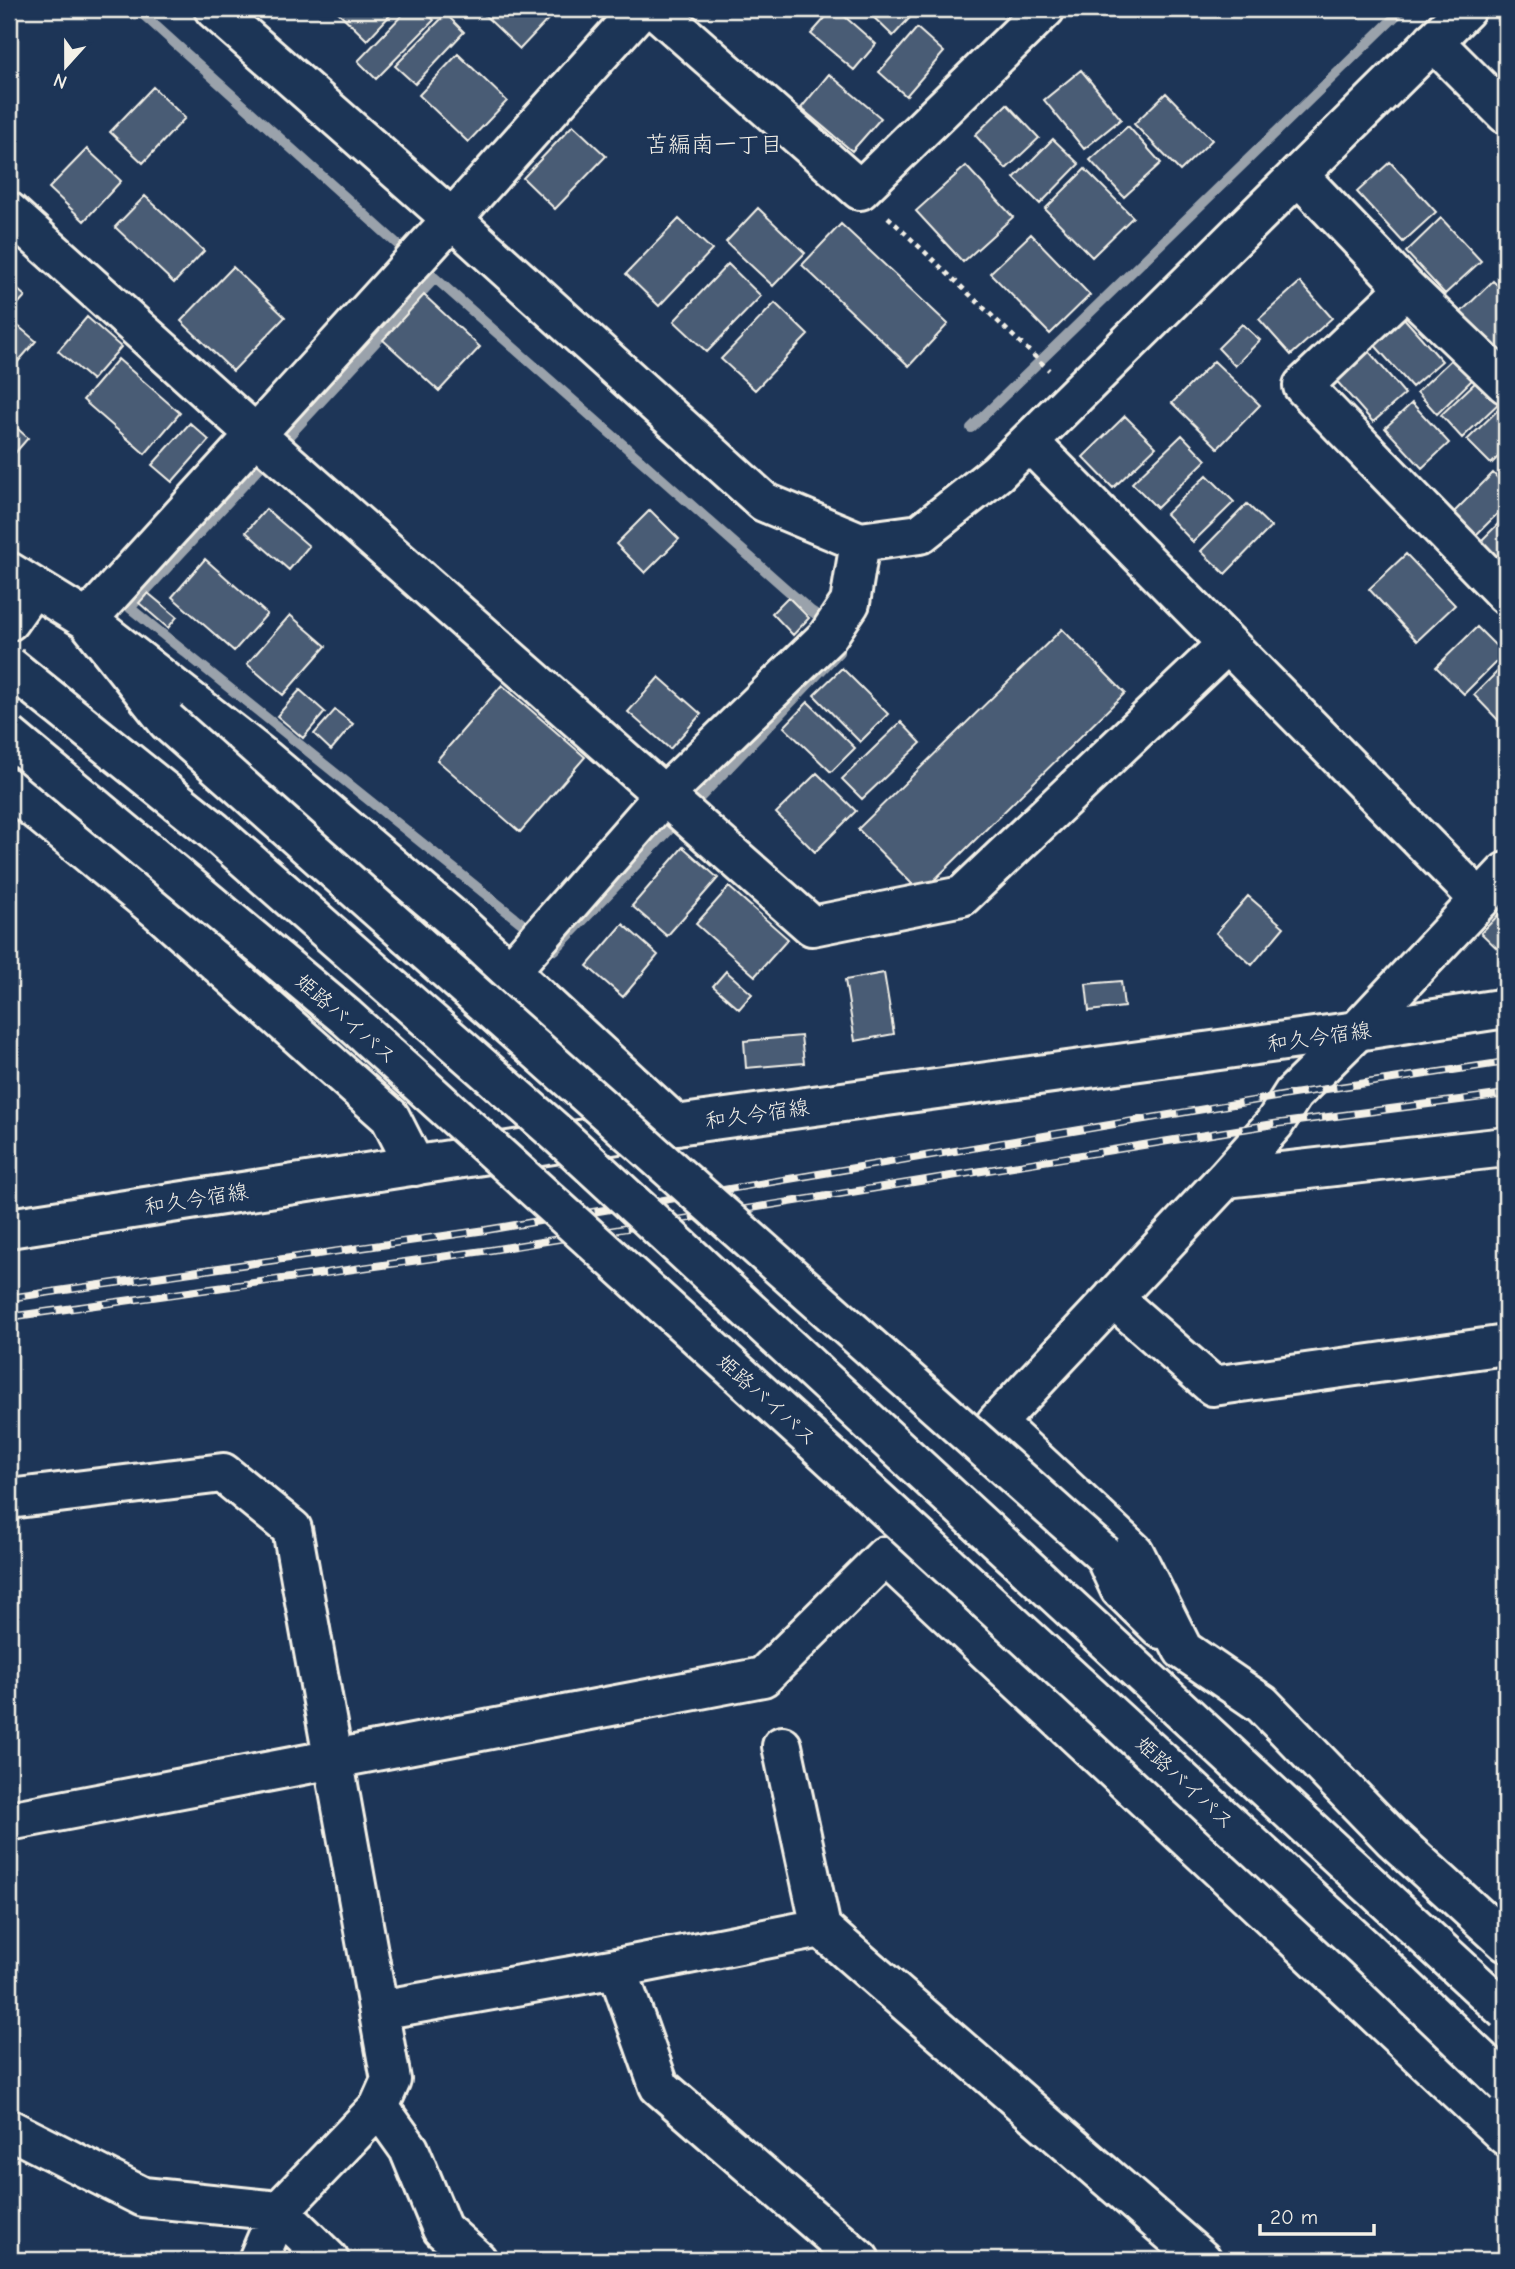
<svg xmlns="http://www.w3.org/2000/svg" width="1515" height="2269" viewBox="0 0 1515 2269" font-family="'Comic Neue','Klee One',sans-serif">
	<rect width="100%" height="100%" fill="#1d3557"/>
	<filter id="ink" filterUnits="userSpaceOnUse"><feTurbulence type="fractalNoise" baseFrequency=".0143" numOctaves="2"/><feDisplacementMap in="SourceGraphic" scale="14" xChannelSelector="R" yChannelSelector="G"/><feConvolveMatrix kernelMatrix="1 2 1 2 8 2 1 2 1" color-interpolation-filters="sRGB"/></filter>
	<g filter="url(#ink)">
		<g fill="none" stroke-linecap="round" stroke-linejoin="round">
			<path stroke="#9aa2ab" stroke-width="10" d="M137,9L435,278L811,611L828,622
				M435,278L130,608L555,950L839,652L835,640
				M971,428L1403,9"/>
		</g>
		<path fill="#485b74" stroke="#f4f1e8" stroke-width="2" d="M335,9H396L367,40Z
			M408,9H422L434,20L376,79L358,61Z
			M478,9H550L554,13L520,49Z
			M833,9H836L876,44L854,70L811,34Z
			M865,9H916L917,10L893,36Z
			M446,14L464,32L415,84L395,66Z
			M917,28L944,52L906,96L879,72Z
			M458,54L507,101L468,142L419,95Z
			M1081,70L1121,119L1084,149L1044,100Z
			M829,74L881,118L852,151L801,108Z
			M153,87L185,118L143,163L110,132Z
			M1166,93L1212,140L1180,171L1134,124Z
			M1007,104L1039,138L1006,169L975,135Z
			M573,125L606,156L555,209L523,178Z
			M1128,126L1161,163L1124,197L1090,160Z
			M1053,139L1079,164L1040,204L1014,178Z
			M87,149L121,181L84,221L49,188Z
			M1390,162L1436,212L1403,242L1357,192Z
			M966,166L1013,217L963,262L916,211Z
			M1085,169L1133,217L1092,257L1045,209Z
			M145,196L204,251L174,283L115,227Z
			M758,208L805,253L773,286L726,242Z
			M1441,218L1481,261L1445,294L1406,252Z
			M679,219L712,250L659,306L626,274Z
			M841,224L948,324L909,366L802,265Z
			M1031,234L1090,295L1050,334L990,273Z
			M728,264L761,296L707,352L674,321Z
			M233,267L285,317L233,371L181,321Z
			M1493,281L1506,294V357L1461,312Z
			M9,282L25,296L9,314Z
			M1300,282L1332,318L1291,355L1259,319Z
			M424,295L480,347L439,391L383,340Z
			M775,303L808,335L755,390L721,359Z
			M1402,316L1442,361L1412,387L1372,342Z
			M87,317L121,347L92,380L58,351Z
			M1242,324L1260,340L1235,366L1218,348Z
			M18,326L36,341L9,372V337Z
			M1367,349L1405,394L1373,422L1334,378Z
			M1454,357L1474,378L1437,414L1417,392Z
			M118,359L180,413L145,454L83,400Z
			M1214,361L1260,405L1218,448L1172,403Z
			M1478,380L1500,402L1462,438L1441,415Z
			M1412,403L1449,443L1422,468L1385,428Z
			M1501,407L1506,413V449L1491,464L1467,440Z
			M1125,416L1156,447L1113,488L1083,457Z
			M9,421L28,438L9,460Z
			M190,423L209,440L172,482L152,465Z
			M1182,435L1206,460L1157,508L1132,483Z
			M1493,473L1506,487V505L1474,537L1452,514Z
			M1207,475L1234,502L1193,542L1166,514Z
			M1247,504L1271,527L1225,574L1201,551Z
			M266,509L309,546L289,570L246,532Z
			M650,510L679,539L645,573L616,544Z
			M1506,516V558L1501,564L1479,543Z
			M1406,554L1455,605L1417,641L1369,589Z
			M205,559L267,614L234,651L172,597Z
			M148,593L177,617L168,628L139,603Z
			M788,597L809,618L793,635L772,613Z
			M290,615L326,646L283,695L247,664Z
			M1477,627L1504,654L1464,694L1436,667Z
			M1062,629L1125,693L921,893L858,829Z
			M1506,663V718L1501,723L1474,695Z
			M842,668L888,714L860,742L814,695Z
			M659,677L701,714L670,749L628,712Z
			M502,685L585,757L520,832L437,760Z
			M300,690L325,712L303,738L277,716Z
			M808,702L855,748L831,772L784,727Z
			M335,710L353,724L331,750L314,734Z
			M901,722L921,743L862,799L842,779Z
			M817,773L856,811L815,852L776,813Z
			M683,847L718,878L667,936L632,906Z
			M729,887L788,939L755,976L696,924Z
			M1248,896L1284,927L1252,965L1216,933Z
			M1506,907V952L1504,955L1481,933Z
			M623,924L658,955L623,997L587,966Z
			M726,971L752,994L739,1009L713,986Z
			M884,973L894,1034L855,1041L845,980Z
			M1121,981L1124,1007L1089,1011L1086,984Z
			M801,1036L804,1063L746,1068L744,1041Z"/>
		<g fill="none" stroke-linecap="round" stroke-linejoin="round">
			<defs>
				<path id="minor" d="M214,9L452,219L764,502L860,542L920,534L997,473L1466,9
					M655,9L860,190L1045,9
					M1433,41L1506,114
					M1299,176L1406,288L1506,384
					M9,212L256,435L812,926L962,896L1227,644
					M1406,288L1303,386L1506,595
					M1029,442L1480,900
					M9,572L87,620L265,759L457,922L676,1125
					M9,621L33,587
					M167,721L87,620L452,219L640,9
					M9,788L159,911L390,1117L415,1166
					M1506,872L1357,1031L1293,1094L1274,1124L1226,1178L996,1423L1134,1552L1183,1650L1262,1704L1393,1839L1506,1942
					M510,971L665,794L827,637L850,603L860,542
					M1226,1178L1506,1147
					M1113,1298L1213,1386L1506,1345
					M9,1499L223,1473L292,1529L391,2080L379,2107L279,2211L143,2197L9,2129
					M1104,1555L1120,1589L1161,1629
					M782,1746L821,1928
					M9,1821L763,1677L885,1556L1506,2136
					M617,1968L659,2086L860,2260
					M379,2010L617,1968L821,1928L1202,2260
					M379,2107L409,2149L442,2229L477,2260
					M258,2260L279,2211L329,2260"/>
				<path id="major" d="M9,1228L676,1125L1357,1031L1506,1008"/>
			</defs>
			<use href="#minor" stroke="#f4f1e8" stroke-width="44"/>
			<use href="#major" stroke="#f4f1e8" stroke-width="44"/>
			<path stroke="#f4f1e8" stroke-width="4.5" stroke-dasharray="5 5" stroke-linecap="butt" d="M888,217L1049,370"/>
			<use href="#minor" stroke="#1d3557" stroke-width="38"/>
			<use href="#major" stroke="#1d3557" stroke-width="38"/>
			<defs>
				<path id="rail" d="M9,1298L486,1230L1293,1094L1506,1062
					M9,1317L491,1250L1274,1124L1506,1094"/>
			</defs>
			<use href="#rail" stroke="#f4f1e8" stroke-width="8"/>
			<use href="#rail" stroke="#1d3557" stroke-width="5" stroke-dasharray="16" stroke-linecap="butt"/>
			<defs>
				<path id="minor-bridge" d="M167,721L1104,1555"/>
				<path id="highway-bridge" d="M9,666L214,831L559,1135L1506,2011
					M9,736L346,1017L812,1440L1364,1948L1506,2084"/>
			</defs>
			<use href="#minor-bridge" stroke="#f4f1e8" stroke-width="44" stroke-linecap="butt"/>
			<use href="#highway-bridge" stroke="#f4f1e8" stroke-width="44" stroke-linecap="butt"/>
			<use href="#minor-bridge" stroke="#1d3557" stroke-width="38"/>
			<use href="#highway-bridge" stroke="#1d3557" stroke-width="38"/>
		</g>
	</g>
	<g text-anchor="middle" dominant-baseline="central" stroke-width="5" stroke-linejoin="round" paint-order="stroke">
		<g font-size="21" fill="#f4f1e8" stroke="#1d3557">
			<text transform="translate(346 1019) rotate(41)">姫路バイパス</text>
			<text transform="translate(1319 1037) rotate(-8)">和久今宿線</text>
			<text transform="translate(757 1114) rotate(-8)">和久今宿線</text>
			<text transform="translate(196 1199) rotate(-9)">和久今宿線</text>
			<text transform="translate(767 1400) rotate(42)">姫路バイパス</text>
			<text transform="translate(1185 1783) rotate(43)">姫路バイパス</text>
		</g>
		<g font-size="23" fill="#f4f1e8" stroke="#1d3557">
			<text x="714" y="144">苫編南一丁目</text>
		</g>
	</g>
	<rect width="1515" height="2269" fill="none" stroke="#1d3557" stroke-width="35"/>
	<rect x="18" y="18" width="1480" height="2234" fill="none" stroke="#f4f1e8" stroke-width="2.5" filter="url(#ink)"/>
	<g transform="translate(66 66) rotate(201)" stroke="#1d3557" stroke-width="5" paint-order="stroke">
	<path d="M0-5L12 26L0 18L-12 26Z" fill="#f4f1e8"/>
	<text y="-10" font-size="19" font-weight="bold" text-anchor="middle" fill="#f4f1e8">N</text>
	</g>
	<path d="M1260 2224v10h114v-10" fill="none" stroke="#f4f1e8" stroke-width="3.5"/>
	<text x="1270" y="2224" font-size="21" fill="#f4f1e8" stroke="#1d3557" stroke-width="5" paint-order="stroke">20 m</text>
</svg>
